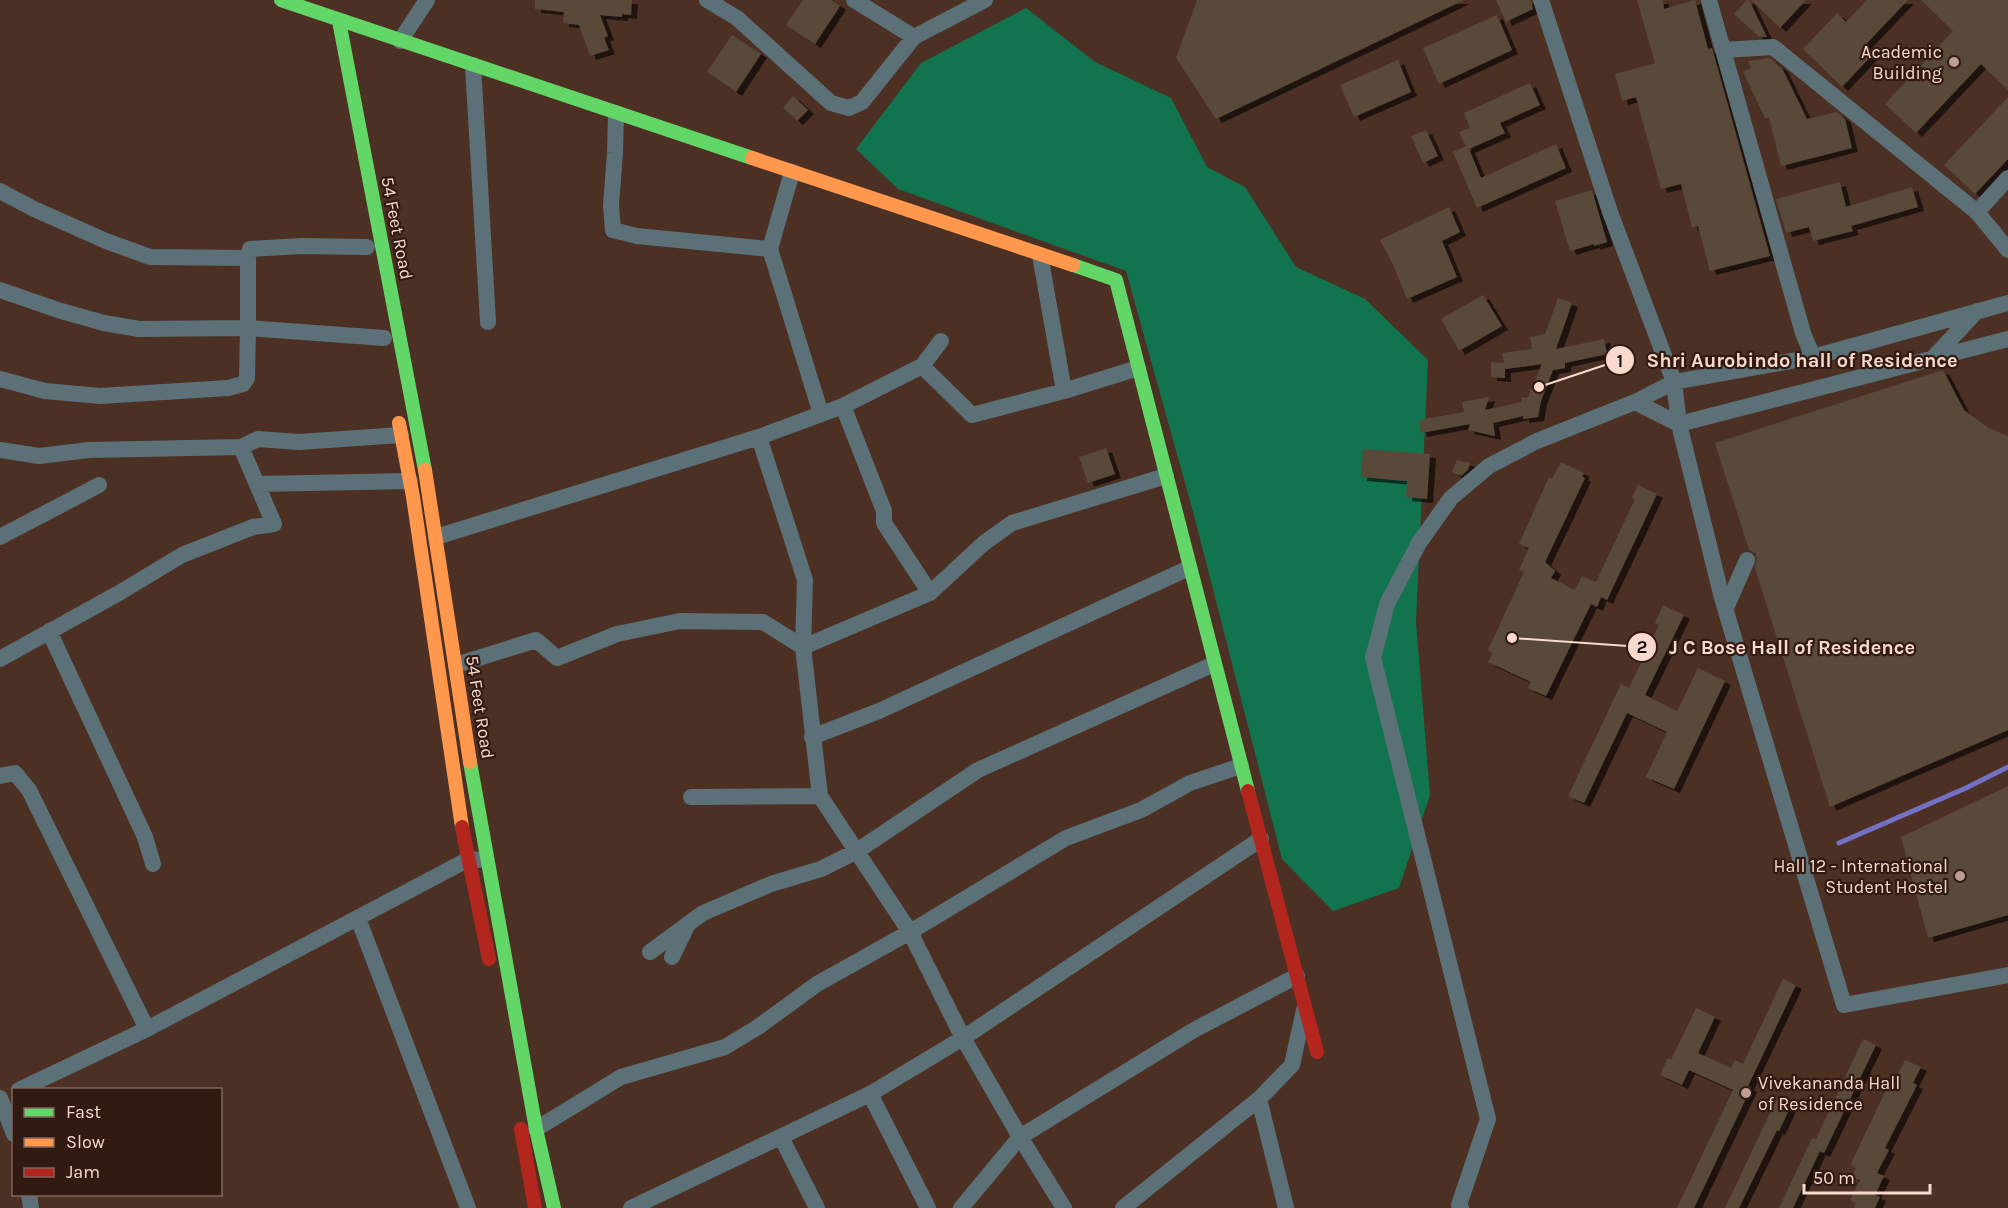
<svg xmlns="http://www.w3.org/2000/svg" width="2008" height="1208" viewBox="0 0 2008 1208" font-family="Karla,sans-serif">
	<defs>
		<filter id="shadow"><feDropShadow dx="6" dy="4" stdDeviation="0" flood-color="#0009"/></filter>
	</defs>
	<rect width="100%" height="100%" fill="#4c3024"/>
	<path fill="#12734f" d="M1026,8L1095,62L1171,98L1207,167L1245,187L1296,267L1365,299L1428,360L1416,622L1430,795L1399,888L1333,911L1282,859L1195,519L1126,271L898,189L856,149L921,63Z"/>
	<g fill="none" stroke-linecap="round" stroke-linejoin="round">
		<path stroke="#7370c6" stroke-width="5" d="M1839,843L1966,788L2008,767"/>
	</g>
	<path fill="#584938" filter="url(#shadow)" d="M535,0H632L631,15L622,14V17L600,15L608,36L604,38L609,50L590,56L579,25L563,23L564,12L535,9Z
		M803,0H831L840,6L815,44L786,25Z
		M1197,0H1464L1216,119L1176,58Z
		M1496,0H1531L1533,9L1506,22Z
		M1637,0H1663L1664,9L1695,0L1708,49L1712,48L1770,256L1710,271L1698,226L1692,227L1681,184L1661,189L1636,97L1622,101L1615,74L1655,63Z
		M1747,0H1749L1767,37H1759L1734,14Z
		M1751,0H1806L1780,28Z
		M1867,0H1908L1865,45L1874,53L1842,87L1803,49L1837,13L1846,22Z
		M1921,0H2008V90L1981,64L1916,133L1885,104L1953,31Z
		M1497,15L1512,50L1439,84L1423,48Z
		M732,35L761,54L736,92L707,72Z
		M1770,58L1782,68L1807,119L1837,112L1845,119L1852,148L1781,166L1769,118H1765L1743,72L1751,68L1748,61Z
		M1398,60L1411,92L1354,117L1340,85Z
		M1530,83L1540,105L1500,123L1505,133L1469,149L1481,178L1556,144L1566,168L1477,208L1453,152L1466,146L1459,132L1470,128L1464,113Z
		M793,96L808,110L797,121L783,108Z
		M2008,97V159L1975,194L1944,165Z
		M1426,130L1438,156L1423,163L1411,136Z
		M1840,182L1846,207L1912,187L1918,207L1851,226L1853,231L1813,241L1809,227L1786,233L1776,199Z
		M1592,190L1607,242L1594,246V244L1570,251L1555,201Z
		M1449,207L1460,232L1442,241L1457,277L1407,299L1393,265L1380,240Z
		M1483,295L1502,326L1459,351L1441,319Z
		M1558,298L1572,303L1556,349L1604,339L1607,354L1565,363V368L1553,370L1541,401L1538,417L1523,419V416L1493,423L1495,436L1468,430L1470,424L1421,433L1419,420L1464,412L1462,402L1489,397L1485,410L1522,402L1521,398L1528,397L1542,364L1505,369V378L1491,377V362L1504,363L1502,353L1532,349L1530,337L1545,334Z
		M1943,370L1964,410L1989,428L2008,436V730L1830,807L1755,568L1757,558L1755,553L1749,550L1715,443Z
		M1106,448L1115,474L1088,483L1079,457Z
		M1363,449L1430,454L1427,499L1406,497L1407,481L1361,477Z
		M1457,460L1470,463L1468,470L1461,476L1452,472Z
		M1561,462L1584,473L1582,477L1585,478L1545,562L1555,571L1551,578L1575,590L1582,576L1596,582L1635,499L1632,498L1638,485L1657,494L1607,600L1601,597L1597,607L1591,604L1546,696L1528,688L1531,682L1488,662L1493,653L1488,650L1524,572L1519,570L1529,548L1519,544L1549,477L1552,479Z
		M1663,605L1684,615L1645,695L1677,711L1698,668L1725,681L1674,789L1646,777L1667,732L1627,713L1584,803L1568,796L1621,684L1629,688L1659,625L1655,623Z
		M2008,786V915L1928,938L1901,837Z
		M1783,979L1796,985L1748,1086L1751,1088L1694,1208H1677L1733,1090L1689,1070L1682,1085L1660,1075L1668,1058L1671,1060L1696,1008L1715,1017L1698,1053L1731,1068L1735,1060L1743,1064Z
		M1863,1039L1876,1045L1824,1153L1820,1151L1793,1208H1779L1812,1138L1816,1139Z
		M1905,1060L1921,1067L1913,1083L1917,1085L1885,1148L1889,1150L1877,1173L1884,1176L1875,1195L1880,1197L1875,1208H1854L1856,1203L1850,1200L1860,1180L1852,1177L1856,1168L1850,1165L1894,1074L1897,1076Z
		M1776,1100L1791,1106L1779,1131L1777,1130L1739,1208H1725Z"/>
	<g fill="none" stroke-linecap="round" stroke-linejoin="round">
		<path stroke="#5c7177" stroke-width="16" d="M707,0L737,18L831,103L849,108L862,102L914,37L985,0
			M854,0L914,37
			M1541,0L1610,212L1674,382L1679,424L1722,598L1844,1005L2008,975
			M1709,0L1723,50L1773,47L1977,212L2008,250
			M400,41L427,0
			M1723,50L1803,333L1813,357
			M473,65L488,322
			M616,113L615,153L611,205L613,230L637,236L770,249
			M792,172L770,249L821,414
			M0,191L34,209L106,241L150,257L248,258
			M1977,212L2008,178
			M367,247L302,246L250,249L248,258V328L384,338
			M1040,255L1064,391
			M0,290L61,311L104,323L139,329L248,328L247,378L243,384L228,388L100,396L45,391L0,379
			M1931,360L1977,311
			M922,366L972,415L1064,391L1138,368
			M1635,402L1679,424L2008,339
			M843,406L884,511V523L930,593
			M759,437L805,580L803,647L820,796
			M241,447L258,439L299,442L401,435
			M0,450L39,456L89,450L241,447L274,524L253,527L182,555L119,593L0,659
			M257,484L410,481
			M0,537L99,485
			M436,537L759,437L843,406L922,366L941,341
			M1726,608L1747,560
			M49,631L145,837L153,864
			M456,665L536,640L557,658L617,634L680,621L763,622L803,647L930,593L984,543L1012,523L1166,476
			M812,737L879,711L1189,568
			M0,776L15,773L29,790L147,1029
			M691,797L820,796L910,932L963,1038L1020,1137L1194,1030L1297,976
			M358,918L468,1208
			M650,952L703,913L771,884L821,869L857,851L978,770L1214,664
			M672,957L687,926
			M19,1090L147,1029L469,859L479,860
			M870,1094L928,1208
			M0,1098L14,1134
			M1259,1099L1286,1208
			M536,1129L621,1077L725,1047L758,1027L817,984L910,932L1066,838L1141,810L1190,783L1241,766
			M781,1137L817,1208
			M29,1194L31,1208
			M631,1208L870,1094L963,1038L1261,839
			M961,1208L1020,1137L1064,1208
			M1123,1208L1259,1099L1292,1065L1304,1010
			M1461,1208L1459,1205L1488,1119L1373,658L1387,604L1419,543L1451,498L1489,466L1537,441L1635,402L1674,382L1813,357L2008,303"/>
		<path stroke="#63d668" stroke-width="14" d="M281,0L752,158
			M339,21L425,470
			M1073,265L1116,280L1248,791
			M470,762L536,1129L554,1208"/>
		<path stroke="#ff974d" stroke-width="14" d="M752,158L1073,265
			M399,423L413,497L462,827
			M425,470L470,762"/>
		<path stroke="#b3261e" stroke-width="14" d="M1248,791L1317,1052
			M462,827L489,959
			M521,1129L535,1208"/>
	</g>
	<g fill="#bd9e92" stroke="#311a11" stroke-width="2">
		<circle cx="1954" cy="62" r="6"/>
		<circle cx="1960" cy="876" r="6"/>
		<circle cx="1746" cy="1093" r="6"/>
	</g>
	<g text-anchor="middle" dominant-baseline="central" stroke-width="4.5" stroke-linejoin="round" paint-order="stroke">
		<g font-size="18" fill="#fad9cd" stroke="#311a11" text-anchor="end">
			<text x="1942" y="52">Academic<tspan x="1942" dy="21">Building</tspan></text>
			<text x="1948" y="866">Hall 12 - International<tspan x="1948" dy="21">Student Hostel</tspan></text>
			<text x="1758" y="1083" text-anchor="start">Vivekananda Hall<tspan x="1758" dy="21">of Residence</tspan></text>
		</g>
		<g font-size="18" fill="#fad9cd" stroke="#311a11">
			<text transform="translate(397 228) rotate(79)">54 Feet Road</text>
			<text transform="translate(480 707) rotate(81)">54 Feet Road</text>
		</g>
	</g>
	<path fill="none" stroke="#fad9cd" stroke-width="2" d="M1539 387L1620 360M1512 638L1642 647"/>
	<g fill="#fad9cd" stroke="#311a11" stroke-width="2">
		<circle cx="1539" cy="387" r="6"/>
		<circle cx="1512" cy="638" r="6"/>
		<circle cx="1620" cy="360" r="15"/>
		<circle cx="1642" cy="647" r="15"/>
	</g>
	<g font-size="18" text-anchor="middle" font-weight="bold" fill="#111">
		<text x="1620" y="367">1</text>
		<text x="1642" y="653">2</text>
	</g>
	<g font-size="20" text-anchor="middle" font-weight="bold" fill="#fad9cd" stroke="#311a11" stroke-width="4.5" stroke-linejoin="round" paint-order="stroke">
		<text x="1802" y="367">Shri Aurobindo hall of Residence</text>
		<text x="1792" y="654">J C Bose Hall of Residence</text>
	</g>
	<rect x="12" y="1088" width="210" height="108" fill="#311a11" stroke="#81665c" stroke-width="1.5"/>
	<rect x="24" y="1108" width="30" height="9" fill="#63d668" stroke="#81665c" stroke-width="1.5"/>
	<text x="66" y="1118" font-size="18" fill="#fad9cd">Fast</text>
	<rect x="24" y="1138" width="30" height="9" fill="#ff974d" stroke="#81665c" stroke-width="1.5"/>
	<text x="66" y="1148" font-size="18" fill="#fad9cd">Slow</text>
	<rect x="24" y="1168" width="30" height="9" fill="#b3261e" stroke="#81665c" stroke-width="1.5"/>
	<text x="66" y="1178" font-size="18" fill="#fad9cd">Jam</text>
	<path d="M1804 1184v9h126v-9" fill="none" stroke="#fad9cd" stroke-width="3"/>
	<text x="1813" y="1184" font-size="18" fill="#fad9cd" stroke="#311a11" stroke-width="4.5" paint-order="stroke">50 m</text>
</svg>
